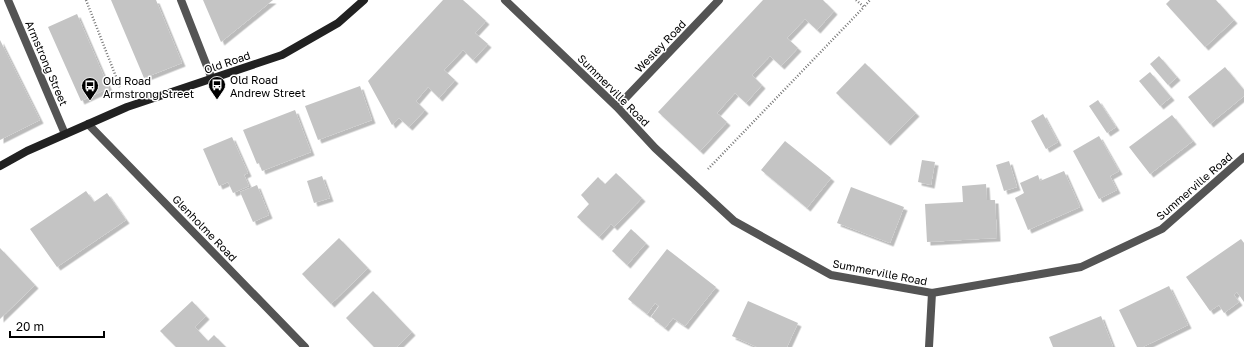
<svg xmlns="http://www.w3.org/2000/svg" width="1244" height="347" viewBox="0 0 1244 347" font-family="'Golos Text',sans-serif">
	<defs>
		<filter id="shadow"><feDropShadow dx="3.5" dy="3.5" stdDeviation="0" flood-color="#0004"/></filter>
	</defs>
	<rect width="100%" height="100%" fill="#fff"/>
	<path fill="#c4c4c4" filter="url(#shadow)" d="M111,0H156L182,63L144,78Z
		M203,0H273L221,42Z
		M443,0H463L486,21L475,33L488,44L473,60L463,50L444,70L455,80L439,98L428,87L416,101L425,110L409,127L399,118L392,125L368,81Z
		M763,0H823L834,11L817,30L805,19L787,38L798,48L781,66L770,56L752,75L762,85L746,103L735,93L717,113L727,122L700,151L658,112Z
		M1170,0H1216L1234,20L1205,47L1166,4Z
		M77,14L109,88L81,101L48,27Z
		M0,40L40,120L0,140Z
		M1159,56L1177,77L1168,85L1150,64Z
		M865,63L916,113L887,142L836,93Z
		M1225,67L1244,90V96L1210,124L1188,97Z
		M1150,72L1171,97L1160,106L1139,81Z
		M360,86L372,120L318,140L305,106Z
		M1098,100L1116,127L1107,133L1089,106Z
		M295,110L311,152L262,171L259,163L257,164L243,130Z
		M1043,114L1058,142L1046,149L1031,121Z
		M1172,115L1193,141L1150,174L1129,147Z
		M1099,136L1119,171L1110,176L1117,190L1099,199L1073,151Z
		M232,137L248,173L244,175L249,186L233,193L228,182L219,186L203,149Z
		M785,141L831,178L807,208L761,170Z
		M922,160L935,162L931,185L918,182Z
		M1009,161L1017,187L1004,191L996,165Z
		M1064,171L1080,207L1028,230L1015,198L1024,193L1020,183L1038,175L1040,181Z
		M616,173L642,198L614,227L611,224L599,237L577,217L589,204L581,195L598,177L605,184Z
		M322,176L330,198L314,203L307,181Z
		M986,184L987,200H995L997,238L927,242L925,204L963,202L962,186Z
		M257,185L269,215L253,222L240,192Z
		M851,187L904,207L890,243L837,223Z
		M86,191L94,202L107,193L126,220L57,267L30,229Z
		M631,229L646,243L627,265L612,251Z
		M339,238L368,268L331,304L302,274Z
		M1241,239L1244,243V302L1237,292L1234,295L1239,302L1224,313L1219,305L1210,311L1186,277Z
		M0,248L35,285L0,319Z
		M667,249L716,287L685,326L673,318L665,328L651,317L659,306L655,303L647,314L628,299Z
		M1169,286L1188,325L1143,347H1137L1119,310Z
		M373,291L412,332L397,347H374L346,318Z
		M192,301L206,316L195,327L208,341L214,335L226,347H176L160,331Z
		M748,301L798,323L787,347H757L732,336Z
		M1101,316L1113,347H1053L1049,337Z"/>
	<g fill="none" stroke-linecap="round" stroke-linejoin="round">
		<path stroke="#767676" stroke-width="2.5" stroke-dasharray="1 2" stroke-linecap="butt" d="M86,0L120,87
			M856,0L864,7L870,0
			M708,169L864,7"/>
		<path stroke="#545454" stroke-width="8" d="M8,0L65,134
			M181,0L212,79
			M505,0L617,107L655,148L734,221L831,275L932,293L1081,267L1162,229L1244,157
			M617,107L719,0
			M88,124L305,347
			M929,347L932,293"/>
		<path stroke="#212121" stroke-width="8" d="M0,166L27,151L127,107L282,55L338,23L364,0"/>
	</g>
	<defs>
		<symbol id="bus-pin" viewBox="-11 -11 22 30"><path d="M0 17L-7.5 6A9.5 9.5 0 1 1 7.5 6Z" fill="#000" stroke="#fff"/><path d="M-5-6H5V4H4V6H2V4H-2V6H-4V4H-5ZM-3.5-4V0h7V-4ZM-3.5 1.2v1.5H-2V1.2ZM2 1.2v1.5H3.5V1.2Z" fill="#fff"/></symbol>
	</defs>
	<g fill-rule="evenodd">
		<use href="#bus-pin" x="207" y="75" width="20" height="27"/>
		<use href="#bus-pin" x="80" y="76" width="20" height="27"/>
	</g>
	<g text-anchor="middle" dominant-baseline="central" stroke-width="3" stroke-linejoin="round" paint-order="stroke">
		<g font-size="11" fill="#000" stroke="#fff">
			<text transform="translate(660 46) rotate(-46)">Wesley Road</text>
			<text transform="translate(227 62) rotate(-19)">Old Road</text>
			<text transform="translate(47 63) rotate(67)">Armstrong Street</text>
			<text transform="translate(614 90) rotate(45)">Summerville Road</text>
			<text transform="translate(1194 186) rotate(-41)">Summerville Road</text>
			<text transform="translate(205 228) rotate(46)">Glenholme Road</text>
			<text transform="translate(880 272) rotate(11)">Summerville Road</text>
		</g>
		<g font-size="11" fill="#000" stroke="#fff" text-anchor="start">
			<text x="230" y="79">Old Road<tspan x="230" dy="13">Andrew Street</tspan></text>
			<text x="103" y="80">Old Road<tspan x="103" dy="13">Armstrong Street</tspan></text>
		</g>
	</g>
	<path d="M10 331v6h94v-6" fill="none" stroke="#000000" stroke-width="2"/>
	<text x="16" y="331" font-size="12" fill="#000000" stroke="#ffffff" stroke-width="3" paint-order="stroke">20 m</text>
</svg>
